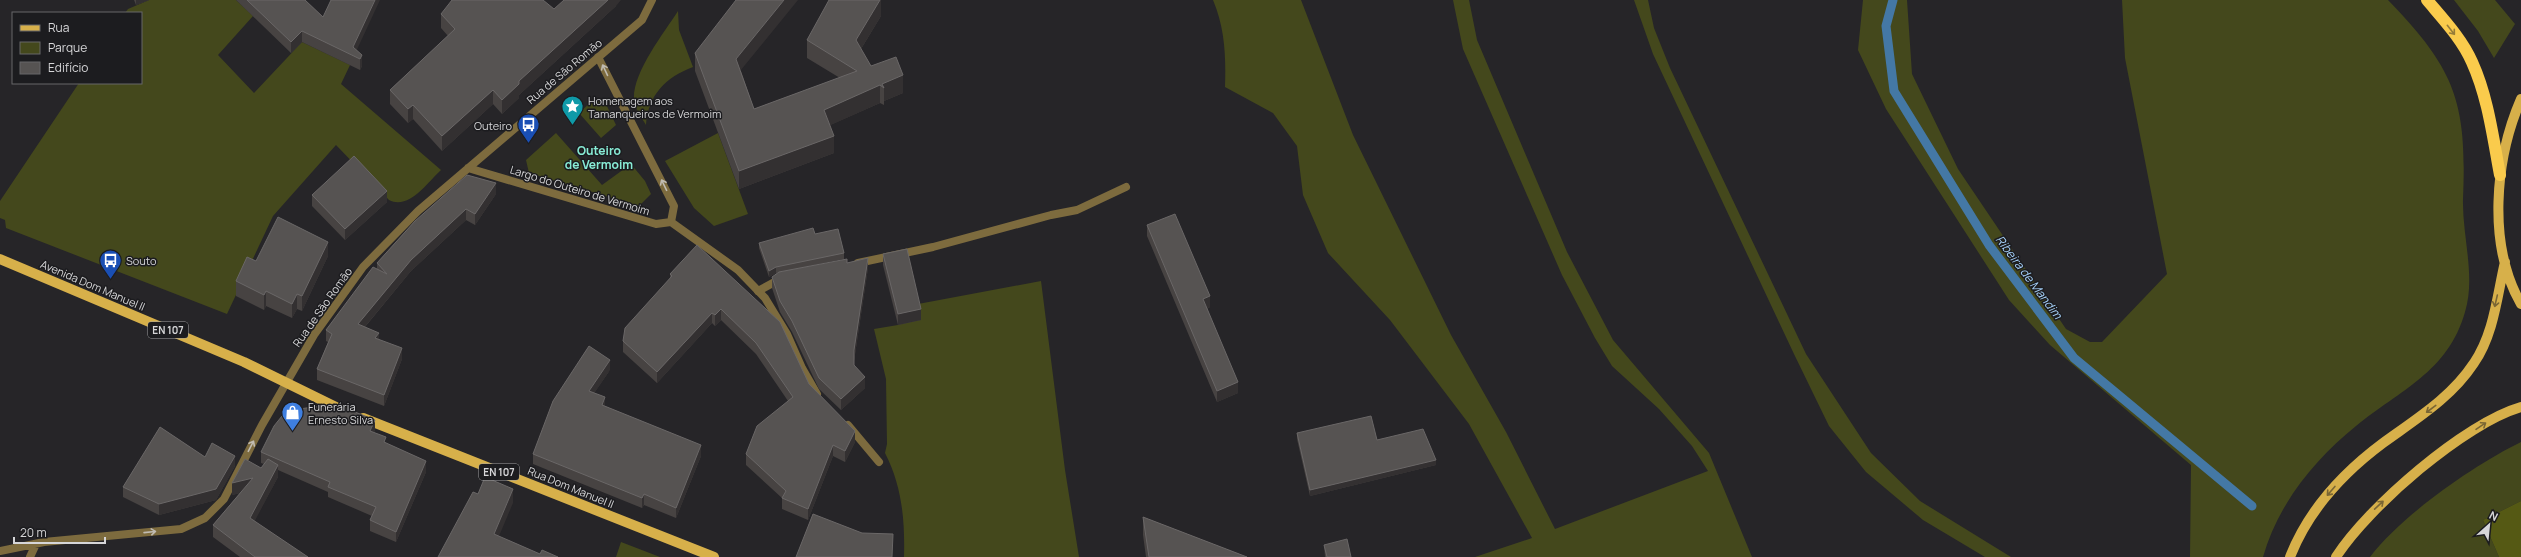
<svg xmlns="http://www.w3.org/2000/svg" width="2521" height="557" viewBox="0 0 2521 557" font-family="Manrope,sans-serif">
	<rect width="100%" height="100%" fill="#262528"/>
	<path fill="#44481c" d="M149,0H236L253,16L218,55L254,93L302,42L350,65L341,84L441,170C427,183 409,210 389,200L336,145L273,216L227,314L6,228L5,220L0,218V201L79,83H141V13H125L128,9Z
		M1213,0H1301L1353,135L1451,335L1506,432L1555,529L1708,471L1692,446L1659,409L1612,366L1595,338L1562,275L1463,49L1453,0H1469L1477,40L1567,252L1613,340L1709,453L1752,557H1475L1532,538L1469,424L1390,320L1328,253L1303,195L1297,146L1273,113L1225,87C1226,57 1225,28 1213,0Z
		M1634,0H1648L1654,28L1670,68L1806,354L1871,453L1920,501L2011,557H1985L1923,520L1866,472L1829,426L1794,354L1653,54Z
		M1863,0H1907L1912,74L1958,169L2066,329L2090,342H2102L2167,274L2125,58L2122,0H2388C2456,70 2467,103 2463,199C2462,236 2476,276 2465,312C2448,372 2400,390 2356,426C2314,460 2278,504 2263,557H2190L2191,465L2050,345L2009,300L1886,109L1858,50Z
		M2454,0H2495L2515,24L2494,58L2478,31Z
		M678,11L679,30L693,67C666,77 648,95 646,125C642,118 635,109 634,100C632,73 664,33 678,11Z
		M592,101L605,102L616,125L601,138L579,113Z
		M556,133L602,185L631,164L645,181L651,194L639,206L529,173L526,160Z
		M718,133L748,214L714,226L694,208L665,161Z
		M1041,281L1065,470L1079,557H904C905,520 902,486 885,453L887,444L886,379L874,329L898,325L918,304Z
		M2521,442V501L2483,520L2499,557H2370C2402,515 2474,465 2521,442Z
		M621,542L660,557H616Z"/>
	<path fill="#555914" d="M2521,501V557H2499L2483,520Z"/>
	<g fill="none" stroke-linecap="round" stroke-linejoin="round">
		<path stroke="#4478a5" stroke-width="9" d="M1893,0L1886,26L1894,91L1989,245L2074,358L2252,506"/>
		<path stroke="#7d6b3e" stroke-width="8" d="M858,263L933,247L1051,215L1077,210L1126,187
			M758,291L782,278"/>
		<path stroke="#7d6b3e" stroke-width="8" d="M598,57L674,206L671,222
			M468,168L656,224L671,222
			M671,222L738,270L765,298L787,334L802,368L817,394
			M848,425L879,462
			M0,551L44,542L181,529L205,518L224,499L262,425L314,335L363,267L418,211L642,20L652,0
			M30,557L36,544"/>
		<path stroke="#d7b04a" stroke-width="10" d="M2521,99C2495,159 2487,245 2521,304
			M0,259L244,362L342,410
			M363,418L714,557
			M2290,557C2308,511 2344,472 2383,443C2416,419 2451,398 2474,363C2494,334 2497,296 2505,262
			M2336,557C2368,507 2465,423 2521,407"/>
		<path stroke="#facb4c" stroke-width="12" d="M2427,0C2443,19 2462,39 2472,62C2488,97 2493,138 2500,175"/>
	</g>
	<path fill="#474342" d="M134,0H149L136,5Z
		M236,0H305L357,50L362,66L360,70L302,42L291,53Z
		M881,0V16L861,49L871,66L903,93L884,101V105L880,103L830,125L834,153L739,189L695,71V53L741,71L754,109L840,78L807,58V40Z
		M616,6L519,95V98L502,114L493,104L442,151L413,119L408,123L390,104V90L448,36L441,28V14L554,9Z
		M496,194L475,225L466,220L411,271L365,327L402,359L384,406L317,380V369L328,342L326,341V330L377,269V263L415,221Z
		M312,195L387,202L345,240L312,206Z
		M1147,225L1210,307L1207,309L1238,393L1217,402L1147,236Z
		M815,234L844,253V259L776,273L769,277L759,248V243Z
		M697,245L855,442L845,462L833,456L808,520L782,509V498L746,465V454L788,401L756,354L721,320L715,326L712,323L657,383L623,352V341L670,279V274Z
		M883,254L921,320L898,325L883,265Z
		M328,256L302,311L297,309L292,318L266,306L264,310L236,296V281L256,261Z
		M847,263L868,268L854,361V365L865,388L841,410L819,389L792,332L780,312L772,288V277Z
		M610,370L594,393L605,406L701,456L676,518L644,505L642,508L533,464V454Z
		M375,430L374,432L386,443L426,472L396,542L370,531V520L372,516L328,497V492L278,470V477L254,521L308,557H240L213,537V525L240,493L232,495L261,468L264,464L261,463V452Z
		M1297,433L1377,440L1436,465L1310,496L1297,439Z
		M205,457L235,466L216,500L159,515L123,497V487Z
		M1143,517L1247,557H1146L1143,535Z
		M1324,545L1351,557H1325Z"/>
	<path fill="#333031" d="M136,0H149L136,5Z
		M375,0H380L354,56L353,47Z
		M608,0H621L616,6L519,95V81Z
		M784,0H798L736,76V59Z
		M880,0H881V16L856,57V40Z
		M302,31V42L291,53V42Z
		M362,55V66L360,70V59Z
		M903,75V93L884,101V88L882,84Z
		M519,84V98L502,114V100Z
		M880,85V103L824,128V110Z
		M493,90V104L442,151V136Z
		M413,105V119L408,123V109Z
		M834,136V153L739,189V171Z
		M496,183V194L475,225V214Z
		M387,191V202L345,240V229Z
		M466,209V220L411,271L358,335V324L411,260Z
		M328,242V256L302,311V296Z
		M868,258V268L854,361V350Z
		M776,267V273L769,277V271Z
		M266,291V306L264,310V295Z
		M297,294V309L292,318V304Z
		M1210,296V307L1203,310V299Z
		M721,309V320L715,326V315Z
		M921,309V320L898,325V314Z
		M712,313V323L657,383V372Z
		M379,333V344L375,338Z
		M402,348V359L384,406V395Z
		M610,360V370L589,401V391Z
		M865,377V388L841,410V399Z
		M1238,382V393L1217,402V391Z
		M605,397V408L602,405Z
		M375,420V430L370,441V431Z
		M855,431V442L845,462V451Z
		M701,445V456L676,518V508Z
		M833,445V456L808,520V509Z
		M235,456V466L216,500L159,515V504Z
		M1436,460V465L1310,496V490Z
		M426,461V472L396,542V532Z
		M278,465V477L250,530V518Z
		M253,478V490L232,495V483Z
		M513,489V503L494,548V534Z
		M644,494V505L642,508V498Z"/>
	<path fill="#565352" stroke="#6a6767" d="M247,0H305L323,17L331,0H375L353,47L362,55L360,59L302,31L291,42Z
		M452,0H543L554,9L564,0H608L519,81V84L502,100L493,90L442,136L413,105L408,109L390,90L455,29L441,14Z
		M736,0H784L736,59L754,109L857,71L807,40L829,0H880L856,40L871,66L896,57L903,75L882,84L884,88L880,85L824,110L834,136L739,171L695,53Z
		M354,156L387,191L345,229L312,195Z
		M467,175L496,183L475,214L466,209L411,260L358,324L379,333L375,338L402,348L384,395L317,369L332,334L326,330L373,267L387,274L377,263L415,221Z
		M1175,214L1210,296L1203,299L1238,382L1217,391L1147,225Z
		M278,217L328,242L302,296L297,294L292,304L266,291L264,295L236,281L247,257L256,261Z
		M813,228L815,234L838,229L844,253L776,267L769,271L759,243Z
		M697,245L780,322L809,384L855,431L845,451L833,445L808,509L782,498L786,491L746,454L757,426L793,397L756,343L721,309L715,315L712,313L657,372L623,341L625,328L672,276L670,274Z
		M907,249L921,309L898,314L883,254Z
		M868,258L854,350V365L865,377L841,399L819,378L792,321L780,301L772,277L779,272L847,259V263Z
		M589,346L610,360L589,391L605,397L602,405L701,445L676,508L644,494L642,498L533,454L553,401Z
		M335,404L375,420L370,431L386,437L384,442L426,461L396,532L370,520L376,507L328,487L330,482L261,452L274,426L282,416L292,410Z
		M1371,416L1377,440L1423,429L1436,460L1310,490L1297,433Z
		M160,427L205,457L212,443L235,456L216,489L159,504L123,487Z
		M245,459L261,468L268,459L278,465L250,518L308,557H255L213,525L253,478L232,483Z
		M485,477L513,489L494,534L540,554L542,550L558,557H438L473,492L478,494Z
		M813,514L862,533L893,534L892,557H796Z
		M1143,517L1247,557H1149Z
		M1347,539L1351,557H1327L1324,545Z"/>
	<defs><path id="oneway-shaft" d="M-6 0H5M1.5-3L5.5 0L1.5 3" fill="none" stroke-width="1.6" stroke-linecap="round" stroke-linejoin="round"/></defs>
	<use stroke="#967c38" href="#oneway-shaft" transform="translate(2451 30) rotate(52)"/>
	<g stroke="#c0bbb2">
		<use href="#oneway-shaft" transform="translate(605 70) rotate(-115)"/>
		<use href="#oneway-shaft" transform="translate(664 185) rotate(-116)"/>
		<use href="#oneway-shaft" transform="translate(251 446) rotate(-63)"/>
		<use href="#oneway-shaft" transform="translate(150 532) rotate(-6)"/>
	</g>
	<g stroke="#7a6634">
		<use href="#oneway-shaft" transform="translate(2496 301) rotate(103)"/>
		<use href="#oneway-shaft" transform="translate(2431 409) rotate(143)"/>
		<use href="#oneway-shaft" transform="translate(2481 426) rotate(-34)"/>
		<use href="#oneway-shaft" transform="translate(2331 491) rotate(131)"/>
		<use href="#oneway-shaft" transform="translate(2379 505) rotate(-43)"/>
	</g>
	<defs>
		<symbol id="sight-pin" viewBox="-11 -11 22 30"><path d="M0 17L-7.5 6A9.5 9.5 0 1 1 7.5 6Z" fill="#0f9aa8" stroke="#1c1c1f"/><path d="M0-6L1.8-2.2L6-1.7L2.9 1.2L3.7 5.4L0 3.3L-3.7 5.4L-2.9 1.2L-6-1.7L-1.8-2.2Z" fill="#fff"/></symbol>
		<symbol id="bus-pin" viewBox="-11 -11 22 30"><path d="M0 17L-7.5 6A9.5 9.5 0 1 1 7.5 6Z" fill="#1a4fb4" stroke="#1c1c1f"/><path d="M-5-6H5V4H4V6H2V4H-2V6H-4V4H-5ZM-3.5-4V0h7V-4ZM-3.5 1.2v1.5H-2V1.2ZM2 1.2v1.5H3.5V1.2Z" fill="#fff"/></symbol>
		<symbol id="shop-pin" viewBox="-11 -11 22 30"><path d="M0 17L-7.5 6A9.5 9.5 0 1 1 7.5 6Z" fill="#3f7fe0" stroke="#1c1c1f"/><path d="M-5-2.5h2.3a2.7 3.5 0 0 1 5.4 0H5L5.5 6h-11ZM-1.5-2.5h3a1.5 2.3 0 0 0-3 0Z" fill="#fff"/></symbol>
	</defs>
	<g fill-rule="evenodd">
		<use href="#sight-pin" x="560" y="94" width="25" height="34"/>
		<use href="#bus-pin" x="516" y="112" width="25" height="34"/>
		<use href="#bus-pin" x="98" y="248" width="25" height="34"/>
		<use href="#shop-pin" x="280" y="400" width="25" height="34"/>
	</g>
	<g text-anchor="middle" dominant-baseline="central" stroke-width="3" stroke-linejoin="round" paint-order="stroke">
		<g fill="#1c1c1f" stroke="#9e9ea0" stroke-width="1">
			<rect x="148" y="322" width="40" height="16" rx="3"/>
			<rect x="479" y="464" width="40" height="16" rx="3"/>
		</g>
		<g font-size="10" font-weight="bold" fill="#d6d6d8">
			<text x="168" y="330">EN 107</text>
			<text x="499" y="472">EN 107</text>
		</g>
		<g font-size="11" fill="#d6d6d8" stroke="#1c1c1f">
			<text transform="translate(564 71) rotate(-40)">Rua de São Romão</text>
			<text transform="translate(580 190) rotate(17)">Largo do Outeiro de Vermoim</text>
			<text transform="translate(93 285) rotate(23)">Avenida Dom Manuel II</text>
			<text transform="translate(322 307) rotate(-55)">Rua de São Romão</text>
			<text transform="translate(571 487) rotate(22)">Rua Dom Manuel II</text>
		</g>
		<g font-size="11" fill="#d6d6d8" stroke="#1c1c1f" text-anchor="start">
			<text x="588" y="100">Homenagem aos<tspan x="588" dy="13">Tamanqueiros de Vermoim</tspan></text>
			<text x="512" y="125" text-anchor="end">Outeiro</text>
			<text x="126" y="260">Souto</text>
			<text x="308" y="406">Funerária<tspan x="308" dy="13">Ernesto Silva</tspan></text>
		</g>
		<g font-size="12" font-weight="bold" fill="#88ecd6" stroke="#1c1c1f">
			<text x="599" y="150">Outeiro<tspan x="599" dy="14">de Vermoim</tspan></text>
		</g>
		<g font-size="12" font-style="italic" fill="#a6d1f9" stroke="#1c1c1f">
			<text transform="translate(2029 277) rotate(53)">Ribeira de Mandim</text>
		</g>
	</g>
	<rect x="12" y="12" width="130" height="72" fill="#1c1c1f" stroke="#666669"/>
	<rect x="20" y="25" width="20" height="6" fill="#d7b04a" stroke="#666669"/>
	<text x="48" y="32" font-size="12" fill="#d6d6d8">Rua</text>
	<rect x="20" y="42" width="20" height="12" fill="#44481c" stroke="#666669"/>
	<text x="48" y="52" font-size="12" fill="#d6d6d8">Parque</text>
	<rect x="20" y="62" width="20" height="12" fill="#565352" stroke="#666669"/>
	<text x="48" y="72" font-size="12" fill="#d6d6d8">Edifício</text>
	<g transform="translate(2489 525) rotate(27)" stroke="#1c1c1f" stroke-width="3" paint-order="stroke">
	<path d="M0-3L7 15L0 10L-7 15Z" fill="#d6d6d8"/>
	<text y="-6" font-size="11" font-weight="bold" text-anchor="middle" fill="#d6d6d8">N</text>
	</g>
	<path d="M14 537v6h91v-6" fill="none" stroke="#d6d6d8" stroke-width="2"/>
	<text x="20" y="537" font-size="12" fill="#d6d6d8" stroke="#1c1c1f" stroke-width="3" paint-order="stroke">20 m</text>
</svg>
